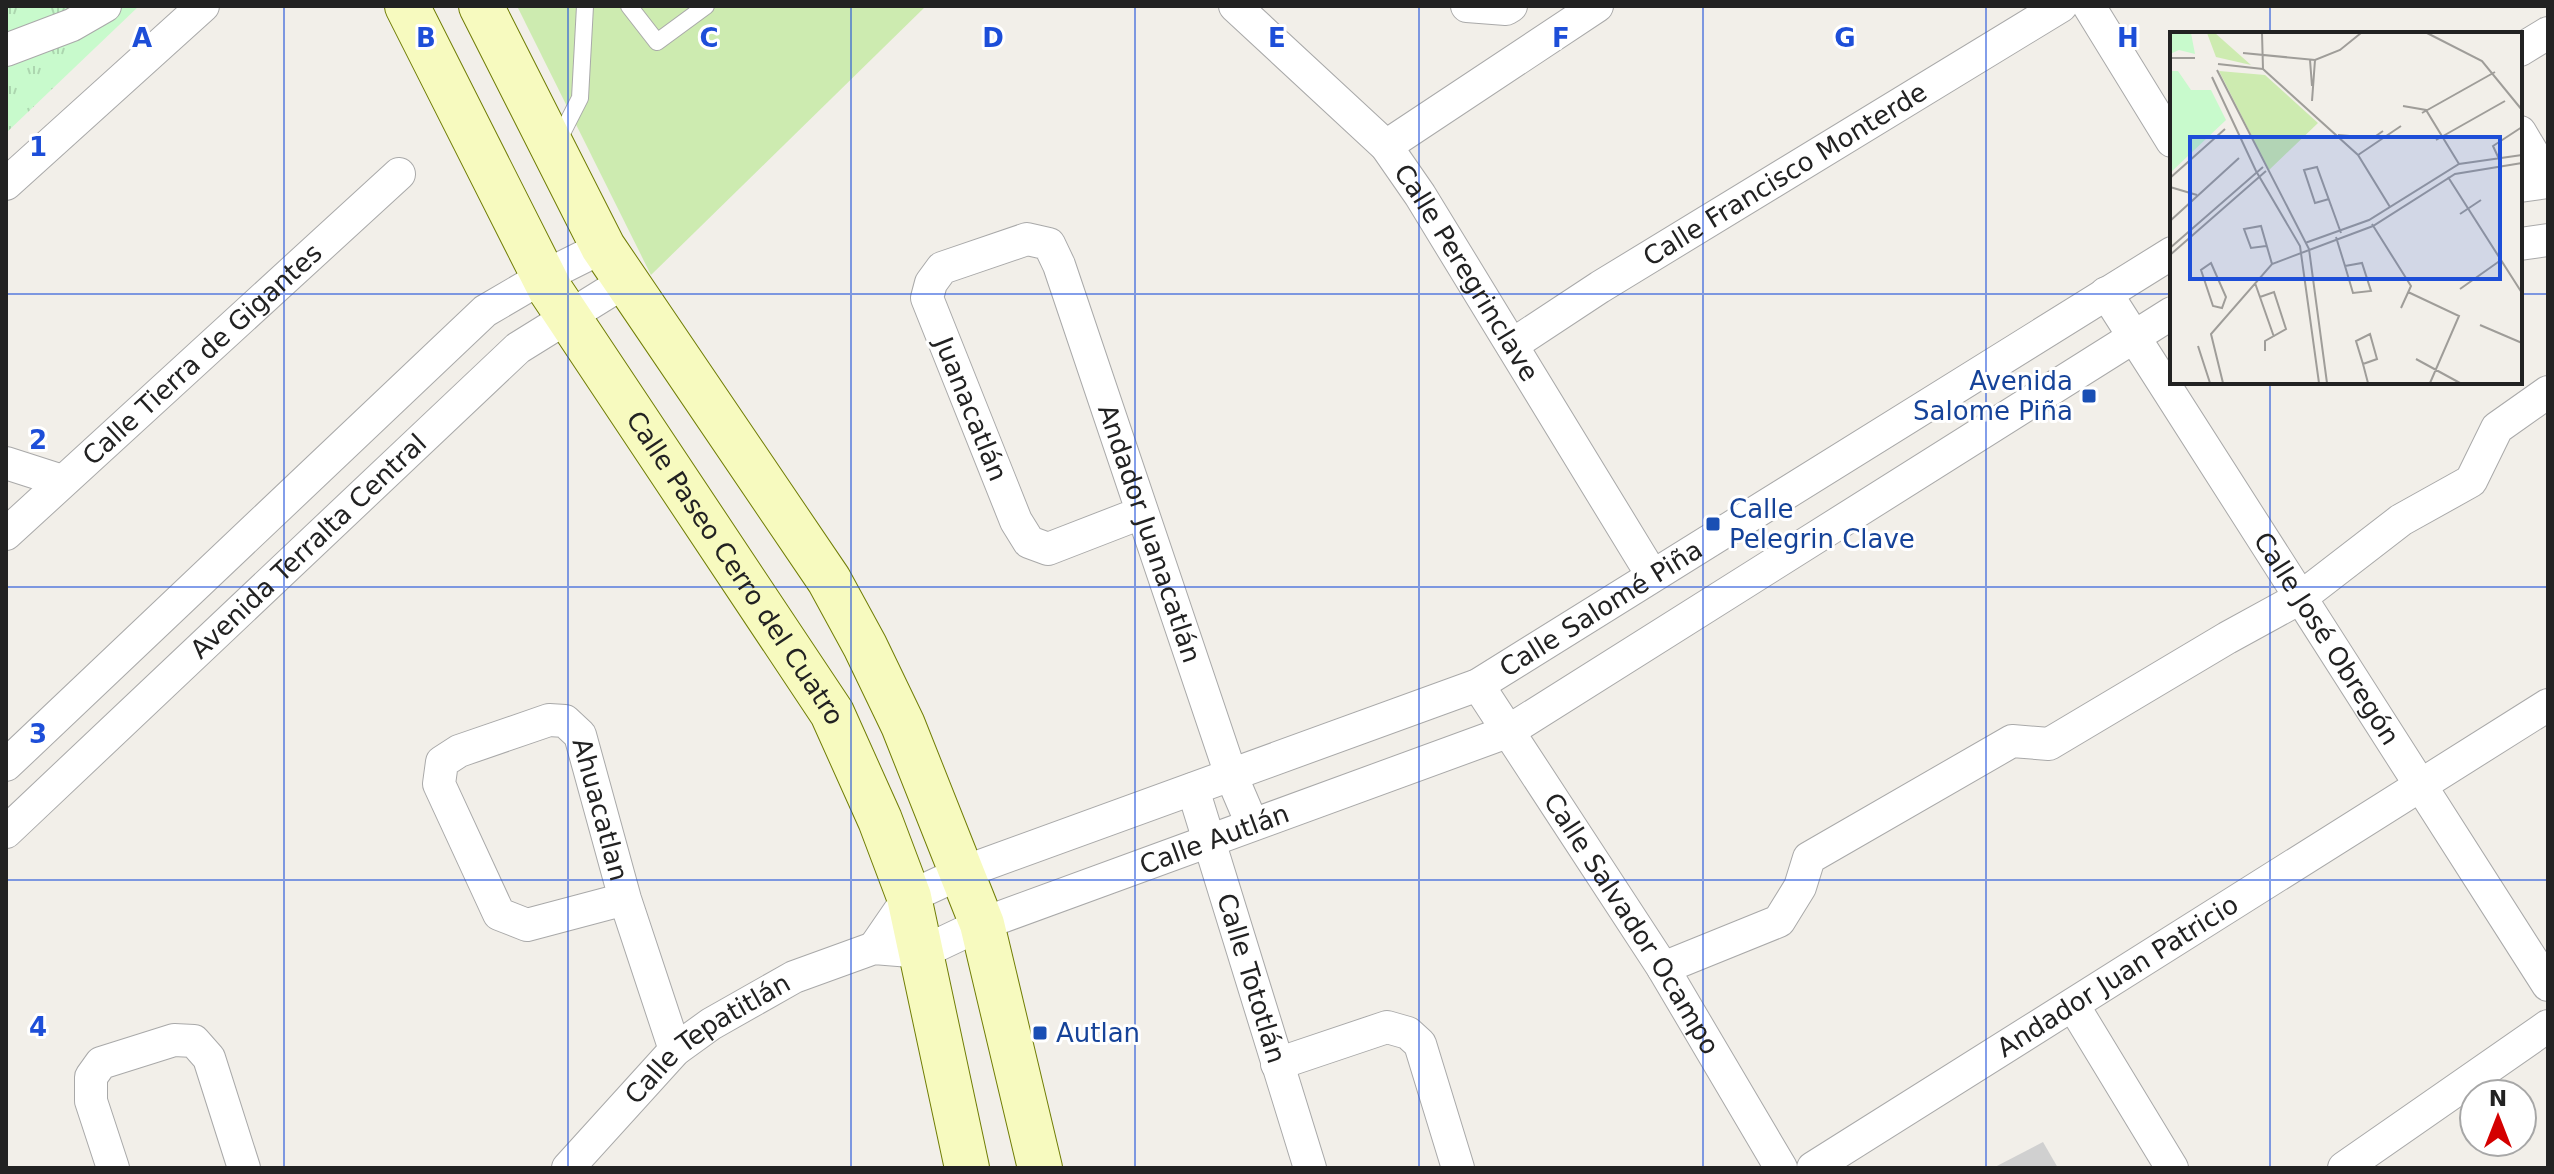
<svg xmlns="http://www.w3.org/2000/svg" width="2554" height="1174" viewBox="0 0 2554 1174" font-family="'DejaVu Sans',sans-serif">
	<defs>
		<pattern id="park-tufts" width="24" height="20" patternUnits="userSpaceOnUse" patternTransform="scale(2)"><rect width="24" height="20" fill="#c8facc"/><path d="M3 7l-1-3M5 7V3M7 7l1-3M15 17l-1-3M17 17v-4M19 17l1-3" fill="none" stroke="#acd6af"/></pattern>
	</defs>
	<rect width="100%" height="100%" fill="#f2efe9"/>
	<path fill="#d0d0d0" d="M2043,1142L2058,1168H1993Z"/>
	<path fill="#cdebb0" d="M517,6H926L651,275Z"/>
	<path fill="url(#park-tufts)" d="M6,6H139L6,133Z"/>
	<g fill="none" stroke-linecap="round" stroke-linejoin="round">
		<defs>
			<path id="lane" d="M629,6L657,42L706,6
				M556,145L580,98L585,6"/>
			<g id="street">
				<path id="s1" d="M1235,6L1386,146L1420,195L1652,575"/>
				<path d="M1467,6L1506,9L1511,6"/>
				<path d="M2089,6L2172,141"/>
				<path d="M6,50L72,25L105,6"/>
				<path d="M2520,50L2548,33"/>
				<path d="M2520,132L2548,179"/>
				<path d="M1386,146L1597,6"/>
				<path d="M6,184L203,6"/>
				<path d="M2520,186L2548,182"/>
				<path d="M2520,244L2548,240"/>
				<path id="s2" d="M2106,293L2548,985"/>
				<path id="s3" d="M1512,345L1600,287L2061,6"/>
				<path d="M6,463L62,481"/>
				<path id="s4" d="M1141,513L1048,549L1029,542L1016,521L927,298L931,283L942,268L1027,239L1049,244L1059,265L1231,775L1252,824"/>
				<path id="s5" d="M6,534L399,174"/>
				<path id="s6" d="M1478,685L1663,968L1781,1168"/>
				<path d="M6,765L485,311L543,277L603,247"/>
				<path id="s7" d="M1193,789L1310,1168"/>
				<path id="s8" d="M6,832L518,348L626,281"/>
				<path id="s9" d="M625,899L527,925L499,914L439,784L442,762L459,751L549,720L565,721L580,735L625,899L675,1050"/>
				<path id="s10" d="M874,948L909,897L961,873L1478,685L2172,253"/>
				<path d="M1663,968L1779,921L1800,887L1809,858L2012,741L2049,744L2227,638L2300,598L2401,520L2471,481L2497,428L2548,392"/>
				<path d="M2073,1005L2172,1168"/>
				<path d="M1277,1064L1387,1027L1408,1033L1420,1044L1458,1168"/>
				<path d="M113,1168L91,1101V1077L101,1063L174,1040L194,1041L209,1058L244,1168"/>
				<path id="s11" d="M568,1168L675,1050L711,1024L794,977L874,948L923,952L982,924L1507,732L2172,313"/>
				<path id="s12" d="M1813,1168L2548,705"/>
				<path d="M2344,1168L2548,1026"/>
			</g>
			<g id="secondary">
				<path id="s13" d="M407,6L551,291L832,713L880,820L909,897L967,1168"/>
				<path d="M481,6L603,247L829,580L865,646L903,725L982,924L1040,1168"/>
			</g>
		</defs>
		<use href="#lane" stroke="#a9a9a9" stroke-width="18"/>
		<use href="#street" stroke="#a9a9a9" stroke-width="34"/>
		<use href="#secondary" stroke="#707d05" stroke-width="46"/>
		<use href="#lane" stroke="#fff" stroke-width="16"/>
		<use href="#street" stroke="#fff" stroke-width="32"/>
		<use href="#secondary" stroke="#f7fabf" stroke-width="44"/>
	</g>
	<path fill="none" stroke="#1d4ed8" stroke-width="2" stroke-opacity="0.55" d="M284,6V1168M568,6V1168M851,6V1168M1135,6V1168M1419,6V1168M1703,6V1168M1986,6V1168M2270,6V34M6,294H2172M2520,294H2548M2270,382V1168M6,587H2548M6,880H2548"/>
	<g fill="#1a4fb4" stroke="#fff" stroke-width="3">
		<rect x="2081" y="388" width="16" height="16" rx="4"/>
		<rect x="1705" y="516" width="16" height="16" rx="4"/>
		<rect x="1032" y="1025" width="16" height="16" rx="4"/>
	</g>
	<g text-anchor="middle" dominant-baseline="central" stroke-width="6" stroke-linejoin="round" paint-order="stroke">
		<g font-size="26" fill="#222" stroke="#fff">
			<text stroke="none"><textPath href="#s3" startOffset="322">Calle Francisco Monterde</textPath></text>
			<text stroke="none"><textPath href="#s1" startOffset="356">Calle Peregrinclave</textPath></text>
			<text stroke="none"><textPath href="#s5" startOffset="266">Calle Tierra de Gigantes</textPath></text>
			<text transform="translate(971 409) rotate(68)">Juanacatlán</text>
			<text stroke="none"><textPath href="#s4" startOffset="838">Andador Juanacatlán</textPath></text>
			<text stroke="none"><textPath href="#s8" startOffset="416">Avenida Terralta Central</textPath></text>
			<text stroke="none"><textPath href="#s13" startOffset="652">Calle Paseo Cerro del Cuatro</textPath></text>
			<text stroke="none"><textPath href="#s10" startOffset="814">Calle Salomé Piña</textPath></text>
			<text stroke="none"><textPath href="#s2" startOffset="410">Calle José Obregón</textPath></text>
			<text stroke="none"><textPath href="#s9" startOffset="526">Ahuacatlan</textPath></text>
			<text stroke="none"><textPath href="#s11" startOffset="746">Calle Autlán</textPath></text>
			<text stroke="none"><textPath href="#s6" startOffset="284">Calle Salvador Ocampo</textPath></text>
			<text stroke="none"><textPath href="#s12" startOffset="360">Andador Juan Patricio</textPath></text>
			<text stroke="none"><textPath href="#s7" startOffset="198">Calle Tototlán</textPath></text>
			<text stroke="none"><textPath href="#s11" startOffset="192">Calle Tepatitlán</textPath></text>
		</g>
		<g font-size="26" fill="#164399" stroke="#fff" text-anchor="start">
			<text x="2073" y="381" text-anchor="end">Avenida<tspan x="2073" dy="30">Salome Piña</tspan></text>
			<text x="1729" y="509">Calle<tspan x="1729" dy="30">Pelegrin Clave</tspan></text>
			<text x="1056" y="1033">Autlan</text>
		</g>
	</g>
	<g transform="translate(2170 32)">
		<rect width="352" height="352" fill="#f2efe9"/>
		<path d="M37,1H45L81,33L46,25ZM49,39L95,43L148,91L99,138Z" fill="#cdebb0"/>
		<path d="M0,1H21L25,22L9,18L0,22ZM0,39H8L21,58H41L56,88L0,141Z" fill="#c8facc"/>
		<path fill="none" stroke="#9f9d99" stroke-width="2" d="M92,1L93,37L188,123L220,175M257,1L312,29L352,78M73,21L145,28L170,18L191,1M0,26H25M140,28L142,54M48,32L93,37M47,38L139,217L157,351M42,45L86,139L130,214L149,351M142,69L145,28M233,74L256,78L289,132M252,81L325,40M168,103L203,106L213,99M266,108L335,69M188,123L231,94M329,127L323,114L352,95M278,145L352,261M0,146L55,97M0,155L27,163M159,167L145,171L134,138L147,135L171,201M290,182L311,168M0,189L69,126M202,192L241,254L231,276M166,205L175,234L183,261L201,259L192,231L175,234M135,211L199,188L289,132L352,123M96,214L81,216L74,197L91,194L102,232M0,216L93,135M0,223L96,139M41,231L56,265L52,276L43,274L31,238ZM85,251L104,305M290,257L331,228M238,260L289,284L260,351M90,265L104,260L116,297L95,309V319M310,293L352,311M28,314L40,351M246,327L290,351M193,332L207,327L200,302L186,309L193,332L198,351M53,351L41,302L102,232L203,194L285,142L352,131"/>
		<path fill="#1d4ed8" fill-opacity="0.15" stroke="#1d4ed8" stroke-width="4" d="M20,105H330V247H20Z"/>
		<rect width="352" height="352" fill="none" stroke="#222" stroke-width="4"/>
	</g>
	<g font-size="26" text-anchor="middle" font-weight="bold" fill="#1d4ed8" stroke="#fff" stroke-width="6" stroke-linejoin="round" paint-order="stroke">
		<text x="142" y="47">A</text>
		<text x="426" y="47">B</text>
		<text x="709" y="47">C</text>
		<text x="993" y="47">D</text>
		<text x="1277" y="47">E</text>
		<text x="1561" y="47">F</text>
		<text x="1845" y="47">G</text>
		<text x="2128" y="47">H</text>
		<text x="38" y="156">1</text>
		<text x="38" y="449">2</text>
		<text x="38" y="743">3</text>
		<text x="38" y="1036">4</text>
	</g>
	<rect width="2554" height="1174" fill="none" stroke="#222222" stroke-width="16"/>
	<g transform="translate(2498 1118)"><circle r="38" fill="#ffffff" stroke="#a7a7a7" stroke-width="2"/>
	<path d="M0-6L14 30L0 20L-14 30Z" fill="#d40000"/>
	<text y="-12" font-size="22" font-weight="bold" text-anchor="middle" fill="#222222">N</text>
	</g>
</svg>
